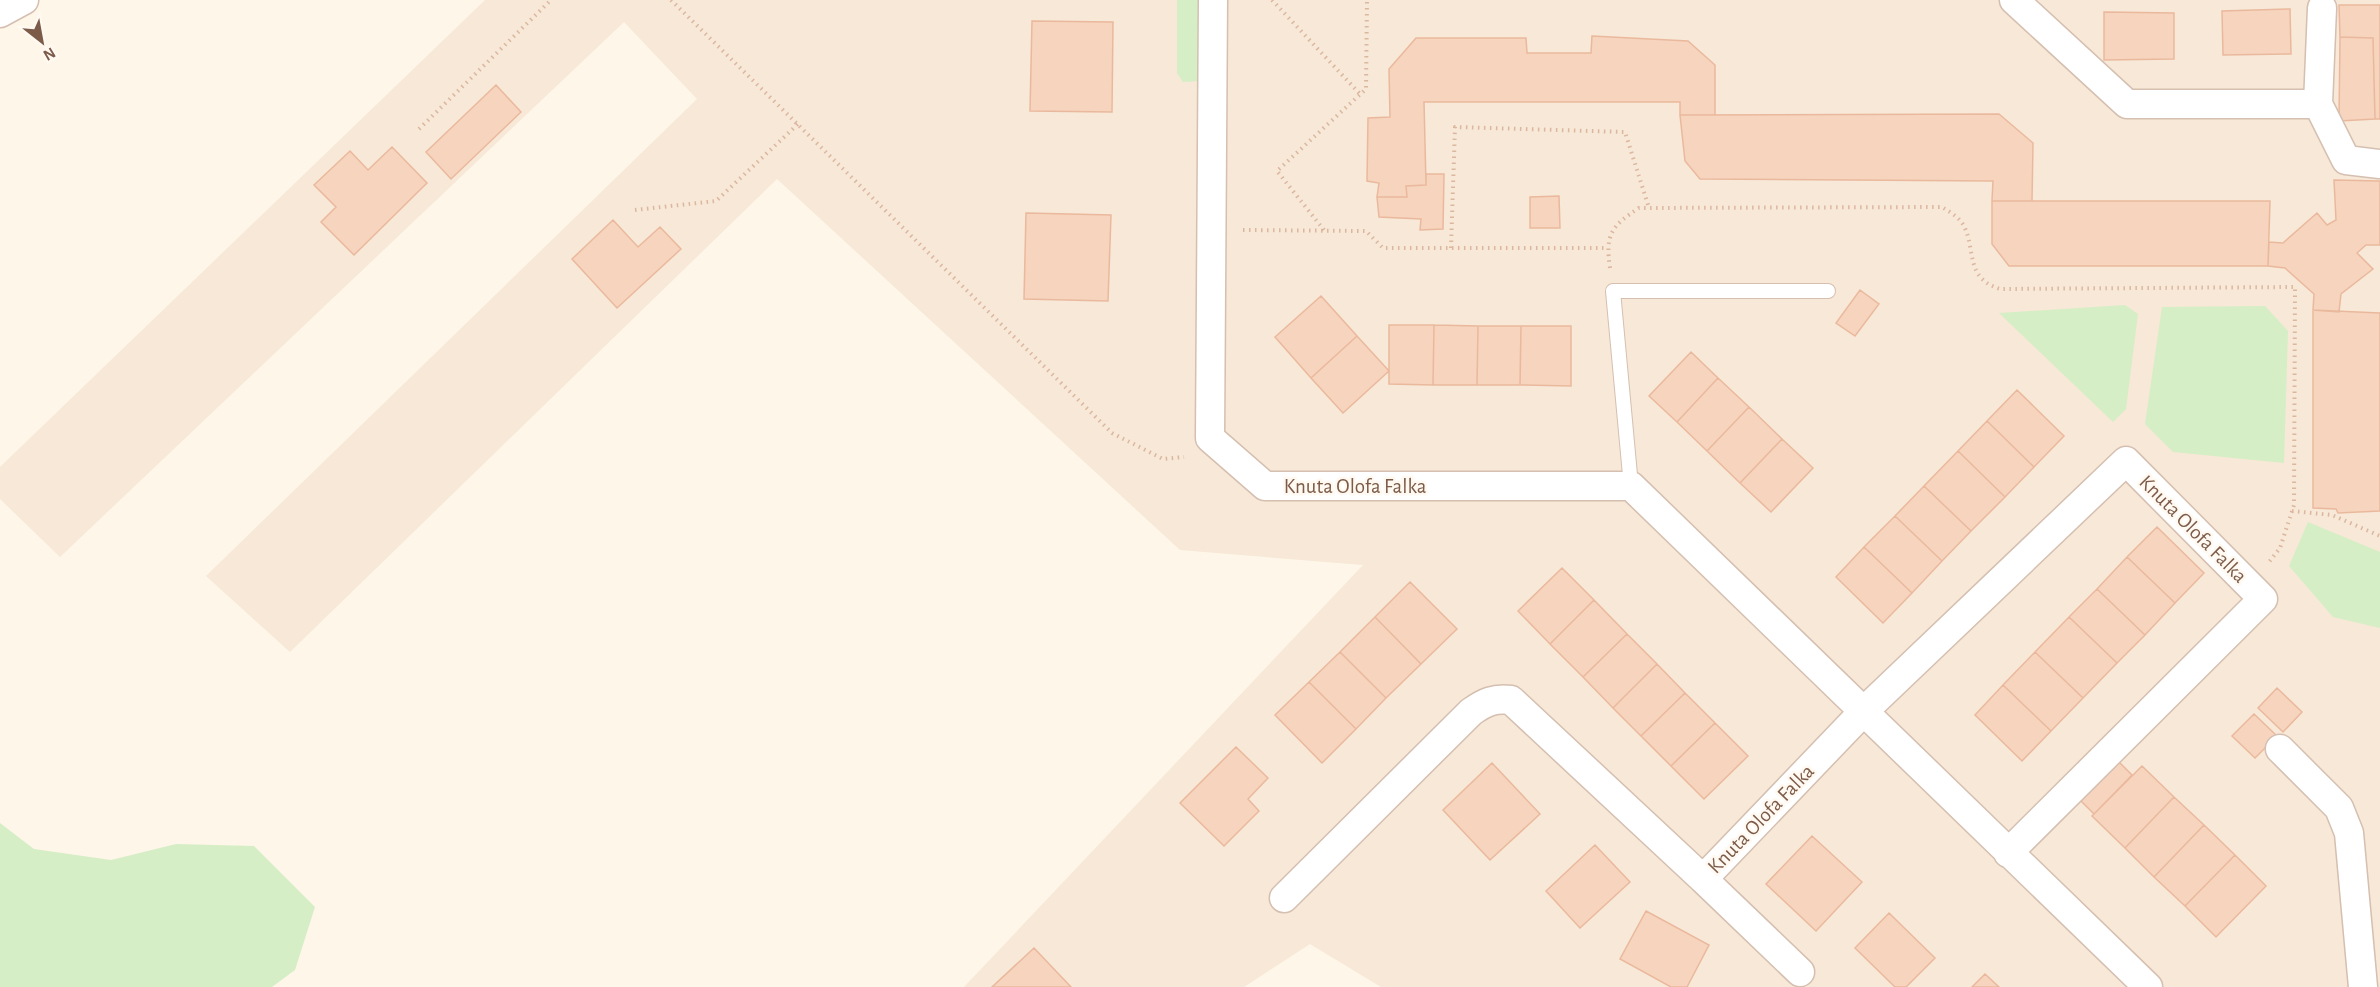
<svg xmlns="http://www.w3.org/2000/svg" width="2380" height="987" viewBox="0 0 2380 987" font-family="'Alegreya Sans',sans-serif">
	<rect width="100%" height="100%" fill="#fef6e9"/>
	<path fill="#f7e8d7" d="M485,0H2380V987H1381L1310,944L1244,987H964L1363,565L1180,550L777,179L290,652L206,576L697,99L624,22L60,557L0,499V467Z"/>
	<path fill="#d6eec5" d="M1177,0H1202L1201,81L1183,82L1177,73Z
		M2125,305L2138,314L2126,409L2113,422L1999,313Z
		M2265,306L2288,331L2284,463L2173,452L2145,424L2162,307Z
		M2308,522L2380,552V628L2333,617L2289,566Z
		M0,823L34,849L111,860L176,844L254,846L315,907L295,970L272,987H0Z"/>
	<path fill="#f6d4be" stroke="#eab99d" stroke-width="1.5" d="M2339,5H2380V119H2375L2373,38L2340,37Z
		M2290,9L2291,54L2223,55L2222,11Z
		M2104,12L2174,13V59L2104,60Z
		M1032,21L1113,22L1112,112L1030,111Z
		M1592,36L1688,41L1715,65V115H1680V102H1424L1426,185L1406,186L1407,197H1377L1379,183L1367,181L1368,118L1390,117L1389,69L1416,38H1526L1527,53H1591Z
		M2340,37L2373,38L2375,119L2339,121Z
		M496,85L521,112L451,179L426,152Z
		M1999,114L2033,143L2032,201H1992L1993,181L1700,179L1685,161L1680,115Z
		M392,147L427,183L354,255L321,222L336,207L314,185L350,151L368,170Z
		M1426,174H1444L1443,229L1420,230L1421,219L1379,217L1377,197H1407L1406,186L1426,185Z
		M2334,180L2380,181V245H2366L2357,253L2373,269L2341,294L2339,312L2313,310L2314,294L2285,268L2268,266L2269,242L2283,243L2317,213L2327,225L2336,220Z
		M1559,196L1560,228H1530V197Z
		M1992,201H2270L2268,266H2009L1992,244Z
		M1026,213L1111,215L1108,301L1024,299Z
		M613,220L638,247L660,227L681,249L617,308L572,259Z
		M1860,290L1879,304L1855,336L1836,323Z
		M1321,296L1357,336L1311,378L1275,337Z
		M2313,310L2380,313V511L2338,513L2336,509L2313,508Z
		M1389,325H1434L1433,385L1389,384Z
		M1434,325L1478,326L1477,385H1433Z
		M1478,326H1521L1520,385H1477Z
		M1521,326H1571V386L1520,385Z
		M1357,336L1389,371L1343,413L1311,378Z
		M1691,352L1718,378L1677,422L1649,396Z
		M1718,378L1749,407L1707,451L1677,422Z
		M2017,390L2064,436L2034,467L1987,421Z
		M1749,407L1782,439L1740,483L1707,451Z
		M1987,421L2034,467L2005,497L1958,451Z
		M1782,439L1813,468L1771,512L1740,483Z
		M1958,451L2005,497L1971,531L1924,486Z
		M1924,486L1971,531L1942,561L1895,516Z
		M1895,516L1942,561L1912,593L1864,547Z
		M2157,527L2204,573L2175,603L2127,557Z
		M1864,547L1912,593L1883,623L1836,577Z
		M2127,557L2175,603L2145,635L2097,589Z
		M1562,568L1594,600L1550,644L1518,611Z
		M1410,582L1457,629L1421,664L1375,617Z
		M2097,589L2145,635L2117,663L2069,617Z
		M1594,600L1627,634L1583,677L1550,644Z
		M1375,617L1421,664L1386,698L1340,652Z
		M2069,617L2117,663L2083,698L2035,652Z
		M1627,634L1657,664L1613,708L1583,677Z
		M1340,652L1386,698L1356,729L1309,682Z
		M2035,652L2083,698L2051,731L2003,685Z
		M1657,664L1685,693L1641,736L1613,708Z
		M1309,682L1356,729L1322,763L1275,715Z
		M2003,685L2051,731L2022,761L1975,715Z
		M2277,688L2302,712L2283,732L2258,708Z
		M1685,693L1715,723L1671,766L1641,736Z
		M2254,714L2277,736L2255,758L2232,736Z
		M1715,723L1748,756L1704,799L1671,766Z
		M1236,747L1268,778L1248,799L1259,811L1224,846L1180,803Z
		M2118,761L2132,775L2094,814L2080,800Z
		M1492,763L1540,814L1490,860L1443,810Z
		M2142,766L2174,797L2125,848L2092,816Z
		M2174,797L2204,825L2154,877L2125,848Z
		M2204,825L2235,855L2185,906L2154,877Z
		M1812,836L1862,882L1816,931L1766,884Z
		M1595,845L1630,882L1580,928L1546,891Z
		M2235,855L2266,886L2216,937L2185,906Z
		M1646,911L1709,945L1687,987H1671L1620,959Z
		M1889,913L1935,958L1906,987H1895L1855,948Z
		M1034,948L1071,987H992Z
		M1985,974L1999,987H1972Z"/>
	<g fill="none" stroke-linecap="round" stroke-linejoin="round">
		<defs>
			<path id="service" d="M1631,486L1613,291H1828"/>
			<path id="minor" d="M1213,0L1210,438L1265,486H1631L2148,987
				M2014,0L2127,104H2318L2346,160L2380,164
				M0,13L24,0
				M2318,104L2322,8
				M2280,749L2339,808L2349,833L2363,987
				M1703,879L1800,972
				M1284,898L1471,712C1485,702 1494,698 1511,700L1703,879L1864,711L2126,461L2263,599L2008,853"/>
		</defs>
		<use href="#service" stroke="#d5bfb0" stroke-width="16"/>
		<use href="#minor" stroke="#d5bfb0" stroke-width="31"/>
		<path stroke="#dcb7a0" stroke-width="4" stroke-dasharray="1.5 4.5" stroke-linecap="butt" d="M671,0L1112,433L1163,459L1184,457
			M1272,0L1360,94
			M419,129L551,0
			M635,210L716,201L798,124
			M1243,230L1366,231L1383,248H1607
			M1324,230L1277,171L1366,89L1367,0
			M1451,248L1455,127L1625,132L1649,208
			M1610,268C1605,235 1611,226 1639,208L1942,207C1950,212 1959,217 1964,226C1976,251 1965,278 2000,289L2295,287L2294,505L2280,548L2269,562
			M2292,511L2332,515L2380,536"/>
		<use href="#service" stroke="#fff" stroke-width="14"/>
		<use href="#minor" stroke="#fff" stroke-width="28"/>
	</g>
	<g text-anchor="middle" dominant-baseline="central" stroke-width="5" stroke-linejoin="round" paint-order="stroke">
		<g font-size="21" fill="#7c5b49" stroke="#fff9f1">
			<text x="1355" y="486">Knuta Olofa Falka</text>
			<text transform="translate(2193 529) rotate(45)">Knuta Olofa Falka</text>
			<text transform="translate(1761 819) rotate(-46)">Knuta Olofa Falka</text>
		</g>
	</g>
	<g transform="translate(42 42) rotate(149)" stroke="#fff9f1" stroke-width="4.5" paint-order="stroke">
	<path d="M0-4.5L10 22L0 15L-10 22Z" fill="#7c5b49"/>
	<text y="-9" font-size="16" font-weight="bold" text-anchor="middle" fill="#7c5b49">N</text>
	</g>
</svg>
